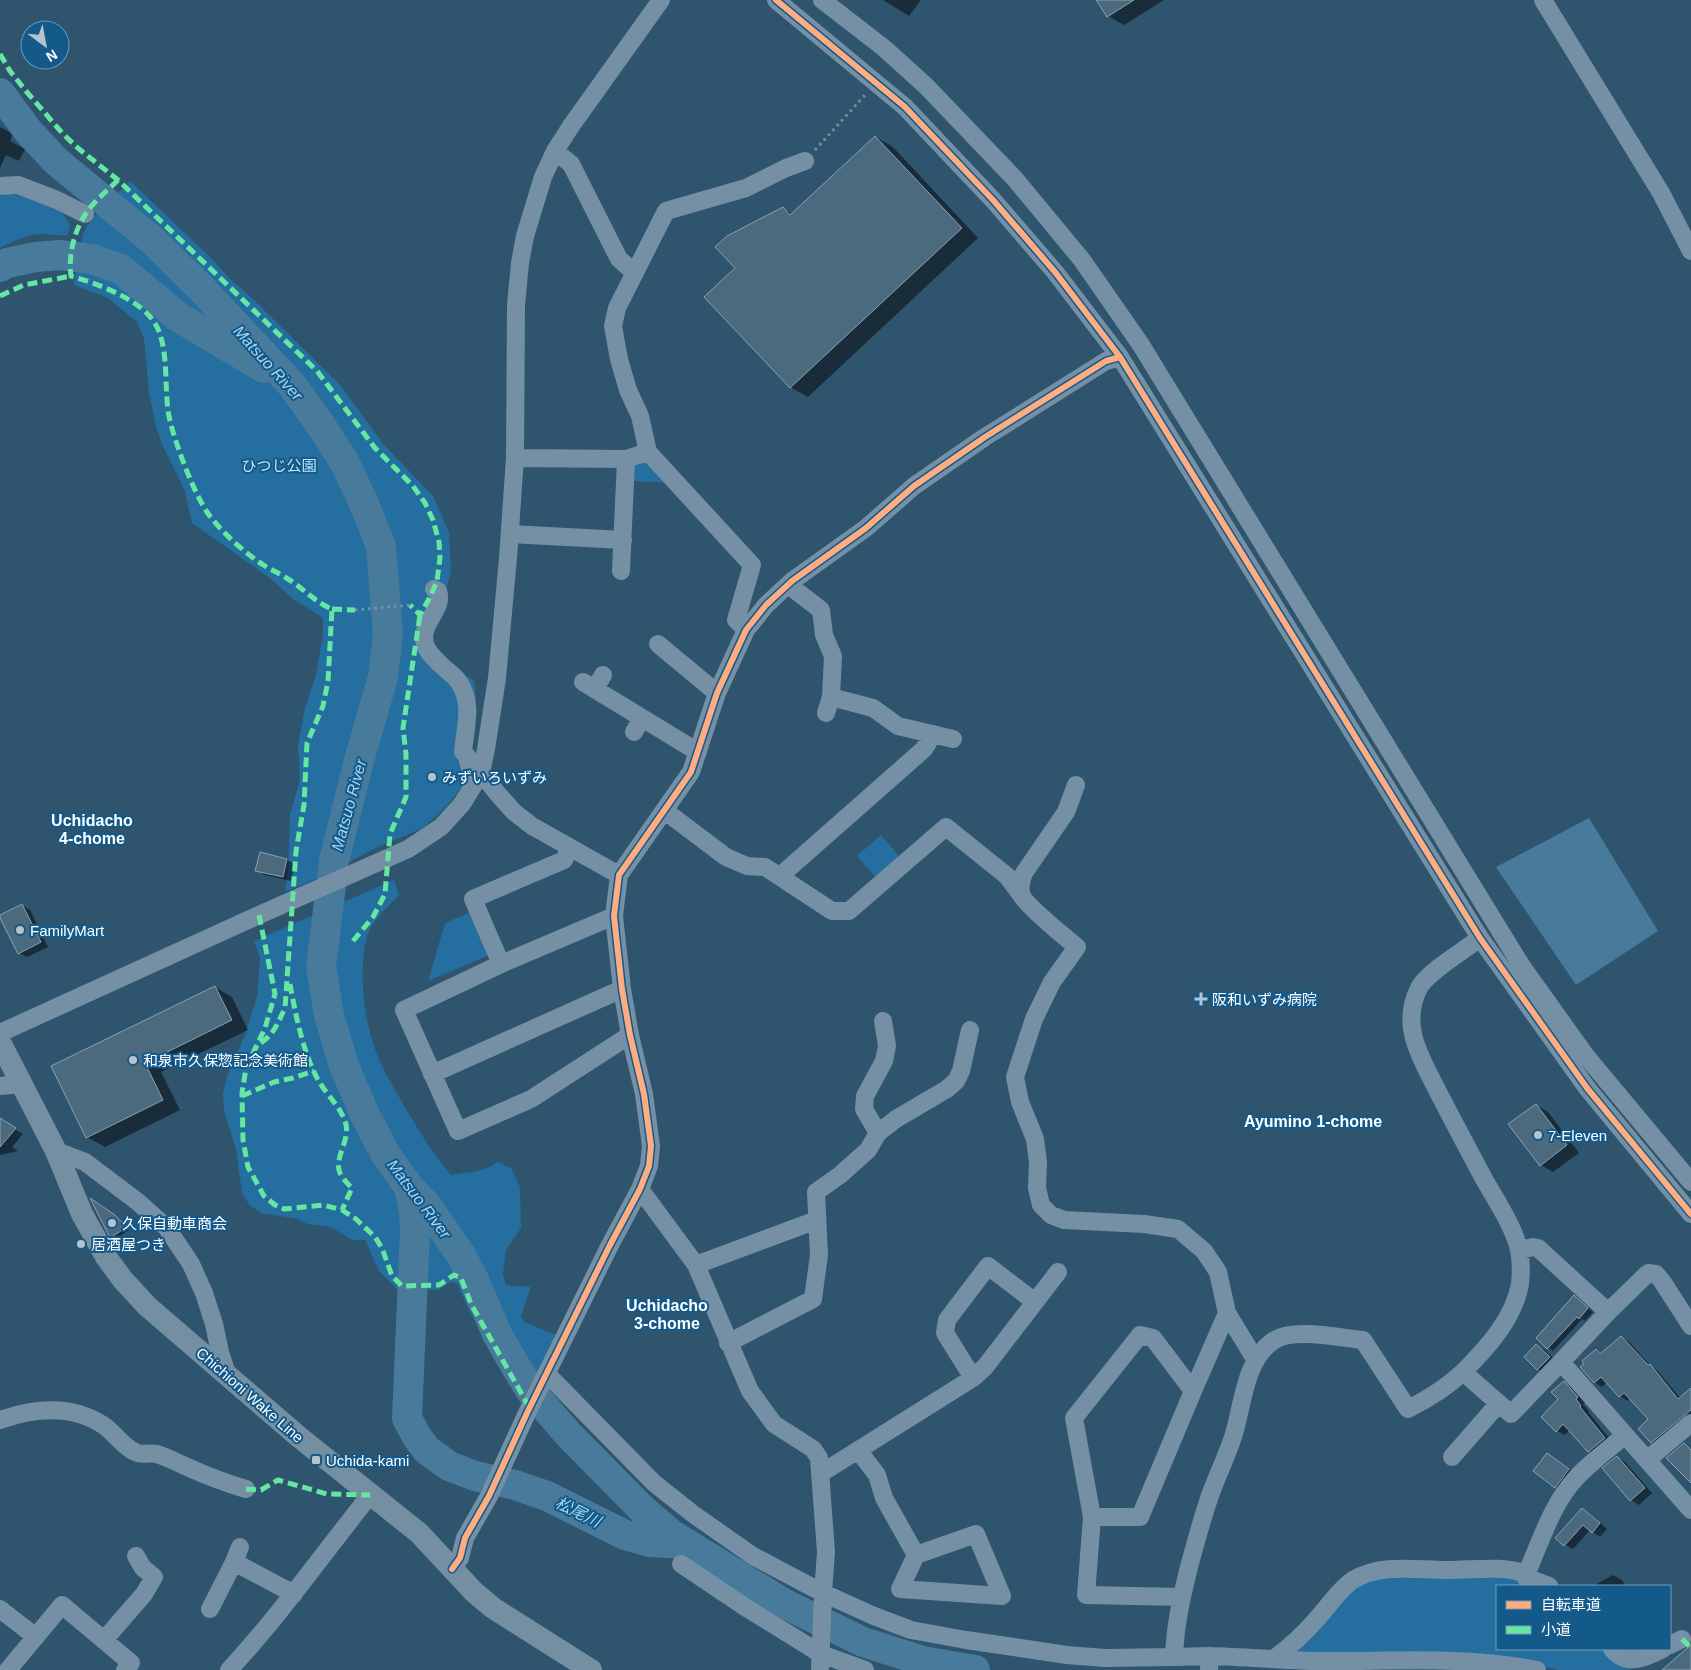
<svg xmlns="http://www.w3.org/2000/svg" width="1691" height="1670" viewBox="0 0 1691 1670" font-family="Helvetica,'Noto Sans JP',sans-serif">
	<rect width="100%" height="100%" fill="#2e546e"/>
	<path fill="#246f9f" d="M130,181L211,258L229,278L254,300L341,386L384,445L433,496L449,533L451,571L446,590L430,639C441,658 456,669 474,681L476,698L473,734L469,749L475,765L469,777L448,805L423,828L378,847L316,879L285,892L288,873L290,815L300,779L298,746L305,708L316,675L323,634V618L293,599L271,579L192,523L185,491L162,444L156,427L149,393L144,339L137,322L108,298L74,285L83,233L92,218Z
		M10,194L31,198L61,211L70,225L68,235C57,236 49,234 39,234C26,235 11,242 0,248V195Z
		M643,458L671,483L632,481L634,463Z
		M881,835L900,857L876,878L857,856Z
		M394,880L399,895C387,908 369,923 366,941C358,976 365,1029 380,1061C388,1079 398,1095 408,1112C421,1134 434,1156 451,1175C467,1172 485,1172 498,1162L511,1168L520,1187L521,1228L506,1250L503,1274L506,1285L531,1287L521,1316L524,1322L560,1337L527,1413L467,1306L457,1283L451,1282L438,1290H398L379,1271L365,1240H352L331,1227L307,1224L295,1218L264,1214L250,1206L242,1193L236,1149L224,1111L223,1094L227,1076L245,1035L257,996L260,958L254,941Z
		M473,911L492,954L428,981L445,923Z
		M1497,1574L1540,1586H1497V1649H1606L1624,1666L1632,1670H1559L1506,1659L1295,1654C1312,1624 1341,1602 1366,1579Z"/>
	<path fill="#487a9c" d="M1589,818L1658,931L1576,985L1496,867Z"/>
	<path fill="#0007" d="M883,0H921L909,16Z
		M1098,0H1164L1124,25L1108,16Z
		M0,127L13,134L10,141L25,149L19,161L6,155L0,168Z
		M876,137L893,147L978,238L808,397L790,387L737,268L783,209L792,214Z
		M287,860L295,864L291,881L265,875L257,870Z
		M22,905L30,910L48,947L27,957L19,953Z
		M215,987L232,997L248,1030L161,1072L180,1110L105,1147L87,1137L53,1066Z
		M1536,1105L1548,1112L1579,1153L1553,1172L1541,1165Z
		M0,1120L23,1134L12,1147L18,1151L0,1155Z
		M94,1202L119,1218L129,1230L115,1239L111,1237Z
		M1574,1297L1593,1312L1585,1321L1582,1319L1553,1351L1537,1338Z
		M1621,1337L1629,1342L1651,1366L1657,1370L1681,1399L1691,1390V1421L1659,1447L1651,1442L1650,1419L1630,1399L1628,1401L1620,1396L1608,1382L1602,1387L1594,1382L1596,1350L1602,1354Z
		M1537,1346L1545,1350L1557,1362L1546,1374L1538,1369Z
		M1564,1383L1572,1387L1585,1403L1583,1404L1589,1411L1588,1412L1613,1443L1597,1456L1589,1451L1570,1430L1565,1435L1557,1431L1560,1399Z
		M1617,1457L1625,1462L1652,1493L1639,1505L1631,1500Z
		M1556,1459L1577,1475L1564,1491L1556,1487Z
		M1582,1509L1590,1514L1607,1529L1600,1537L1590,1530L1573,1549L1565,1545Z
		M1613,1575L1622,1580L1625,1586H1593Z"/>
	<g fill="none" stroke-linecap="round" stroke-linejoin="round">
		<path stroke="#487a9c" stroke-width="30" d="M0,93L28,131L56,161L152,240L199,286L292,385L322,427L345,463L365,506L381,546L388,635L383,677L360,757L334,861L321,967L329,1015L343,1063L364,1113L386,1155L409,1187L427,1206L461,1255L475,1282L497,1334L516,1367L530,1390L569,1435L643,1510L671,1534L785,1604L863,1642L923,1661L975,1670
			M0,267L7,263L36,257L60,255L92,259L121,269L178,317L264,368
			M409,1187L414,1212L415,1231L407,1418L417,1437L427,1450L449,1466L475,1476L515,1485L547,1496L625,1535L650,1542L687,1544"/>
	</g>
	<path fill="#4b6a7e" stroke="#89a1b2" d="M1096,0H1134L1107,17Z
		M875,136L962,228L790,388L704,297L735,268L715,247L727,236L783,207L790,215Z
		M260,852L287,859L283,877L255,871Z
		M22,904L41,942L18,954L0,918V915Z
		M215,986L232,1020L145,1063L163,1100L86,1138L51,1066Z
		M1536,1104L1567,1145L1540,1166L1508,1124Z
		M0,1118L16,1128L0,1147Z
		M90,1198L115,1215L127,1227L110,1238Z
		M1574,1295L1588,1308L1579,1319L1577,1317L1547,1349L1536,1338Z
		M1621,1336L1648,1365L1650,1364L1678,1399L1691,1388V1410L1651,1443L1638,1429L1648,1419L1624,1393L1619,1397L1601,1377L1594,1383L1580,1367L1584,1364L1582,1361L1596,1349L1600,1354Z
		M1536,1344L1550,1357L1537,1370L1524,1357Z
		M1564,1381L1578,1397L1576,1399L1581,1406L1580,1407L1605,1438L1588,1452L1563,1424L1556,1432L1541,1417L1558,1399L1551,1392Z
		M1684,1443L1691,1450V1483L1666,1458Z
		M1547,1453L1569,1469L1555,1488L1533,1471Z
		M1617,1456L1645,1488L1630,1501L1602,1468Z
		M1582,1508L1600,1523L1592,1533L1583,1525L1564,1546L1555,1538Z
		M1691,1645V1670H1662L1685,1650Z"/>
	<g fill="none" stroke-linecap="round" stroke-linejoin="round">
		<path stroke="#7590a4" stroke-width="3" stroke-dasharray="2.5 4" stroke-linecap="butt" d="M815,150L865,95
			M355,610L410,605"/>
		<path stroke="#7590a4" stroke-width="18" d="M776,0L905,107L993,200L1055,272L1120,357L1480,938L1587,1088L1691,1214
			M822,0L884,48L926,86L1015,179L1082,260L1141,345L1521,965L1586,1056L1691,1182
			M1543,0L1661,193L1691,251
			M555,151L571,164L619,259L635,273
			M0,186L18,185L57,200L85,214
			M515,458L626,459L648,452
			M510,534L623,540
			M621,571L626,459
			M792,581L795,590L821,610L824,635L833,656L831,697L873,708L898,726L953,739
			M434,589L438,591C445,609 419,623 425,644C427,652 435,659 441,665C447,671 454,675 458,681C474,702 465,728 463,752L467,756L469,765L481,773L497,793L514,812L532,826L619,875
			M746,630L736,620L752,565L648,452L640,416L628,390L619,359L613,326L617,308L666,211L746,188L786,168L805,161
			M658,644L717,693
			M583,682L698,752
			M595,689L603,675
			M826,713L831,697
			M634,732L642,718
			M1076,785L1066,812L1024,873C1021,880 1019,888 1022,896C1027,906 1066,938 1077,947L1052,982L1034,1019L1015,1077L1020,1102L1035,1139L1038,1162L1037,1188L1041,1205L1051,1215L1064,1220L1144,1224L1178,1229L1204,1251L1218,1272L1227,1313
			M665,811L726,857L747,866L765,867L832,911H849L946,827L1007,876L1022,896
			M780,876L924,749L933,734
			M614,916L501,964L404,1010L458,1131L531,1099L630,1035
			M501,964L473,899L564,860L570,848
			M0,1033L259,915L408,849L441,827L462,804L481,773L486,749L497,678L508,558L515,458L516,305L520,263L525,236L543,177L555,151L571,126L661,0
			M432,1074L622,989
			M0,1086L22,1084
			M878,1133L864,1109L865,1096L884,1061L887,1046L883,1021
			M56,1151L85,1162L138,1202L167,1228L191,1264L204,1293L214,1324L220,1352L227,1374
			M640,1189L696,1265L750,1391L774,1424L813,1449L819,1458L826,1552L823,1593L874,1616L911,1630L966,1640L1067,1655L1105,1658L1174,1657
			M1519,1250L1533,1247L1538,1248L1608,1312L1561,1362L1691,1510
			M696,1265L817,1220
			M1608,1312L1648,1273L1656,1274L1662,1281L1691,1326
			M728,1343L813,1299L819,1255L816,1192L840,1175L868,1150L878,1133L896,1119L947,1089L956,1081L961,1071L970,1030
			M1463,1372C1486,1349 1514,1319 1520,1284C1521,1275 1521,1260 1519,1250C1514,1227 1496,1200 1484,1179C1468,1149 1452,1119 1436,1088C1420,1056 1400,1025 1419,988C1427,972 1465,950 1480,938
			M547,1374L654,1483L693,1514L753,1556L823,1593L820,1670
			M973,1378L945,1333L947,1320L988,1266L1035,1302
			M1193,1391L1227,1313L1255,1359
			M0,1420C34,1408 71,1404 103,1425C115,1433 122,1446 135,1452C142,1456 150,1452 157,1454C167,1457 176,1462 185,1466C205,1475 225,1483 246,1489
			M858,1450L877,1475L884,1498L916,1555
			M1452,1457L1499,1403
			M1647,1460L1691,1423
			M820,1474L973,1378L985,1367L1058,1272
			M1092,1517H1140L1193,1391L1153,1338L1140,1335L1074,1418L1092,1517L1086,1595L1182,1597
			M976,1534L1002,1596L900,1589L916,1555Z
			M234,1562L240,1547
			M681,1564L745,1607L821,1654L865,1670
			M452,1569L460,1558L465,1538L489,1496L527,1413L610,1245L640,1189L649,1166L651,1146L644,1094L630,1035L622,989L614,916L619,875L691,772L717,693L746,630L766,605L792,581L866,528L914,486L985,437L1106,361L1120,357
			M1549,1586L1525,1577C1540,1544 1551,1505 1576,1478C1591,1462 1609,1449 1625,1435
			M0,1609L36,1637
			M210,1609L234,1562L294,1594
			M104,1640L144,1594L154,1577L143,1568L136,1556
			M1670,1645L1682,1639
			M1612,1649C1627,1667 1645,1658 1663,1649
			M1210,1656C1244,1657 1279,1660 1313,1661C1388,1662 1463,1655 1537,1670
			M1275,1658C1289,1647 1302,1636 1314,1622C1327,1609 1338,1590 1353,1580C1381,1563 1416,1570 1447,1570C1474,1570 1501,1565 1527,1574
			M8,1670L62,1605L131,1663L125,1670
			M229,1670C280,1615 323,1554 370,1495
			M1209,1670L1210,1656L1174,1657C1175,1625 1182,1595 1190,1563C1197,1539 1203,1514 1212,1490C1219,1472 1227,1455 1233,1437C1243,1406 1244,1361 1273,1341C1293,1327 1340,1338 1363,1340L1408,1409C1428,1399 1446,1388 1463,1372L1511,1414L1561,1362"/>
		<path stroke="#748fa1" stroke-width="22" d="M0,1042L56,1151L82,1214L106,1257L123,1280L147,1306L299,1437L419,1533L474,1592L493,1608L591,1670"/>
		<path stroke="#66e7a1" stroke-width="5" stroke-dasharray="10 5" stroke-linecap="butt" d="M0,54L10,71L26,91L63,134L79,149L118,180L317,371L375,448L413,486L425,503L433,520L439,542L440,558L437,581L430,597L420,615L410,605
			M118,180C108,190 92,203 85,215C74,231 68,257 71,276C98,284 144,300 157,327C170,354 163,392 170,421C176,445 193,491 207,512C220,531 246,554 265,566C273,571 281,574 288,579C303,588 316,603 332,609L328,681L323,706L307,743L304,805L296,851L285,1008C277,1024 274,1036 257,1045
			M0,296L24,285L71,276
			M332,609L355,610
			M259,915L275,994L265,1028L246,1068L242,1093L243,1140L248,1167L264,1196L275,1205L284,1209L323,1205L342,1210L356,1219L375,1237L382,1248L392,1276L402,1286L439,1285L454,1275L461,1278L471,1304L528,1405
			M353,941L373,917L385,894L390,834L406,797V754L403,728L420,615
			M290,984C295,1012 304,1058 320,1083C328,1096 340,1107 345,1121C352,1139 333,1158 340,1173C343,1179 348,1184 352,1188L342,1210
			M242,1096L274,1082L293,1078L314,1071
			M246,1489L261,1490L278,1480L327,1494L370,1495
			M1682,1639L1691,1648"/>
		<defs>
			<path id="cycleway" d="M776,0L905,107L993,200L1055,272L1120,357L1480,938L1587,1088L1691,1214
				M452,1569L460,1558L465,1538L489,1496L527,1413L610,1245L640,1189L649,1166L651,1146L644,1094L630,1035L622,989L614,916L619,875L691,772L717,693L746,630L766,605L792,581L866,528L914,486L985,437L1106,361L1120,357"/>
		</defs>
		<use href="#cycleway" stroke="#135989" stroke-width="9"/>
		<use href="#cycleway" stroke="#ffac80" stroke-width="6"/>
	</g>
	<g fill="#b6c3cc" stroke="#135989" stroke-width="2">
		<circle cx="432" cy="777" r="5"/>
		<circle cx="20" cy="930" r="5"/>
		<path d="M1198.5 991.5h5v5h5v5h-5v5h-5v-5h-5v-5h5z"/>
		<circle cx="133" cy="1060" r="5"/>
		<circle cx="1538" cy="1135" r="5"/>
		<circle cx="112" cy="1223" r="5"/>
		<circle cx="81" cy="1244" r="5"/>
		<rect x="311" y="1455" width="10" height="10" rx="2.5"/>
	</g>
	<g text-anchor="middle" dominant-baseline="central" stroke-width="4" stroke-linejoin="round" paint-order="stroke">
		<g font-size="15" fill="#c0e4fc" stroke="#135989">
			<text x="279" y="465">ひつじ公園</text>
		</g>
		<g font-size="15" fill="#fff" stroke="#135989" text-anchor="start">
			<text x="442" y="777">みずいろいずみ</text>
			<text x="30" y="930">FamilyMart</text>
			<text x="1212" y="999">阪和いずみ病院</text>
			<text x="143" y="1060">和泉市久保惣記念美術館</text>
			<text x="1548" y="1135">7-Eleven</text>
			<text x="122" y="1223">久保自動車商会</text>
			<text x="91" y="1244">居酒屋つき</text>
			<text x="326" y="1460">Uchida-kami</text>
		</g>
		<g font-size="15" fill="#fff" stroke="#135989">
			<text transform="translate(250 1395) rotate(41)">Chichioni Wake Line</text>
		</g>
		<g font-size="16" font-style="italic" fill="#a6d7f7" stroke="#135989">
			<text transform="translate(268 363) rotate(48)">Matsuo River</text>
			<text transform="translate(349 805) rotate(-75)">Matsuo River</text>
			<text transform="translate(419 1199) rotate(53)">Matsuo River</text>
			<text transform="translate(578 1512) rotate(26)">松尾川</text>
		</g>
		<g font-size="16" font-weight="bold" fill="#fff" stroke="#135989">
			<text x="92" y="820">Uchidacho<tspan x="92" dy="18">4-chome</tspan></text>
			<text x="1313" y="1121">Ayumino 1-chome</text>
			<text x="667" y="1305">Uchidacho<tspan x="667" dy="18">3-chome</tspan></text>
		</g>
	</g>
	<rect x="1496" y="1585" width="175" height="65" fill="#135989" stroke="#719bb8"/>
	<rect x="1506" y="1601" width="25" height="8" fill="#ffac80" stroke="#719bb8"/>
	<text x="1541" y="1610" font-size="15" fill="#ffffff">自転車道</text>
	<rect x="1506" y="1626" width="25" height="8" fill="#66e7a1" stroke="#719bb8"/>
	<text x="1541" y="1635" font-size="15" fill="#ffffff">小道</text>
	<g transform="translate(45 45) rotate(148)"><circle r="24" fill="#135989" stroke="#719bb8"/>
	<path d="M0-4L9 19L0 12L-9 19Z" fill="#b6c3cc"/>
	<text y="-8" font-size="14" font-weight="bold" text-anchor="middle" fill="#ffffff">N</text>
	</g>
</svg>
